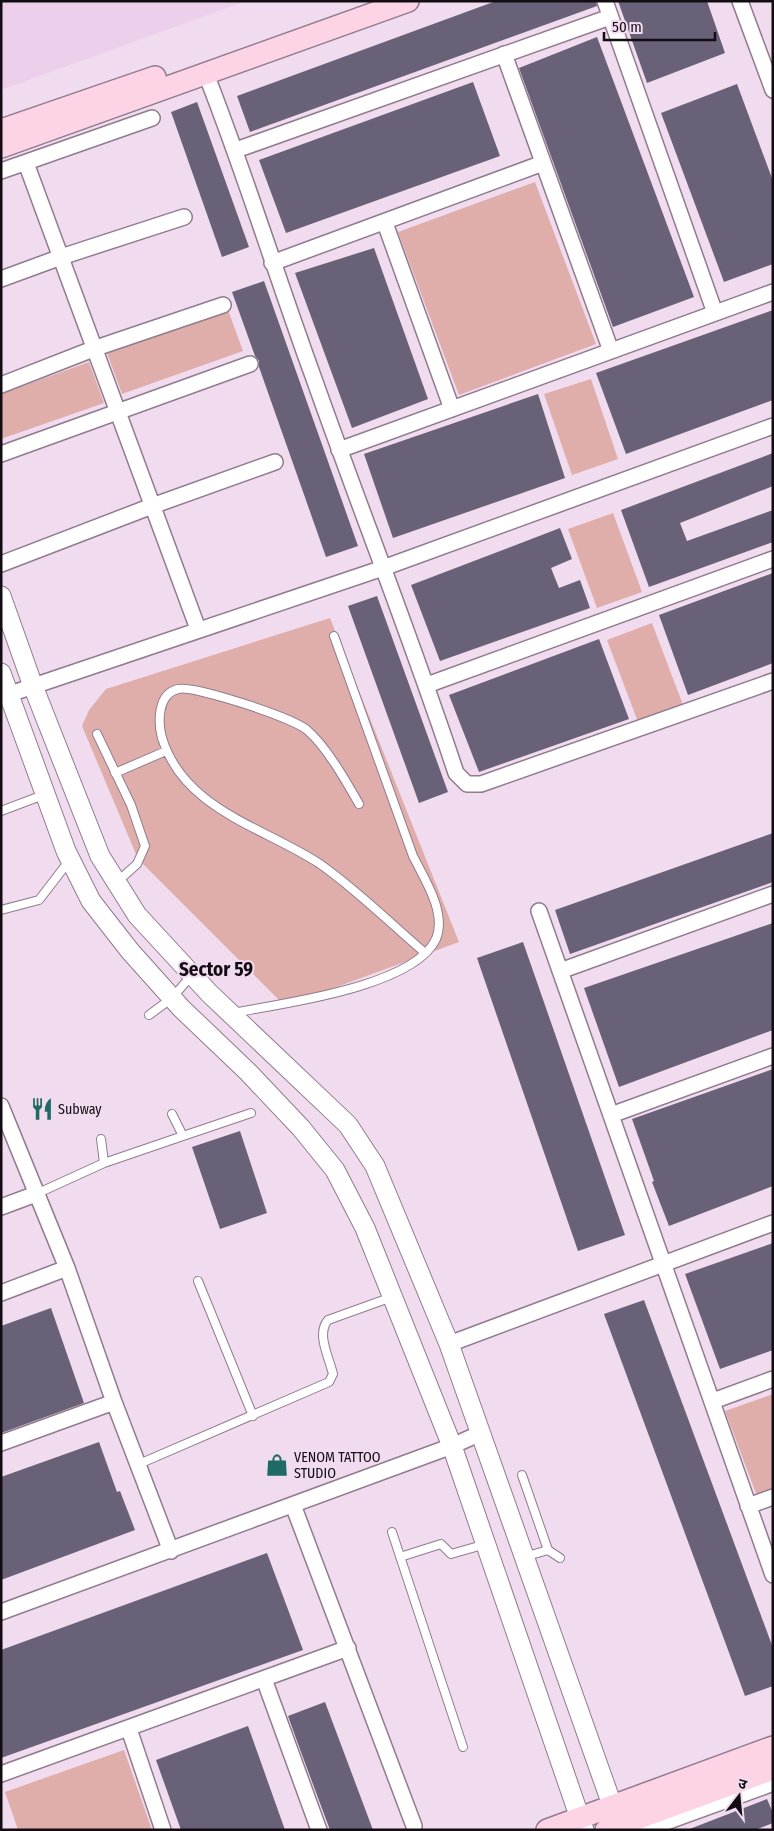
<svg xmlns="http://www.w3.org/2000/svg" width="774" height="1831" viewBox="0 0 774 1831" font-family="'Fira Sans Condensed','Noto Sans Devanagari',sans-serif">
	<rect width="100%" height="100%" fill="#f1dbef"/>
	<path fill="#ecd0eb" d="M1,1H246L1,90Z"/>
	<path fill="#dfaeab" d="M535,182L596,344L459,395L398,232Z
		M228,310L243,351L122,394L107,353Z
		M89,362L104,403L1,439V394Z
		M591,379L618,459L572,475L544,394Z
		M613,513L642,592L597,608L568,529Z
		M330,618L459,942L285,1006L138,859L82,726L89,710L106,689Z
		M652,623L683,705L638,722L607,640Z
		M773,1394V1491L757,1496L725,1411Z
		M124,1750L152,1830H18L5,1792Z"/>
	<path fill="#686177" d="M496,1H596L597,6L250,132L237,96Z
		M618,1H707L725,53L647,83Z
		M597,37L694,297L613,327L519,68Z
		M473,82L500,156L286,233L259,160Z
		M737,84L773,181V264L724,282L661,113Z
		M197,102L249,247L222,257L171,112Z
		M374,248L428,399L352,428L295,273Z
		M264,281L358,546L326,557L259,367V361L255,356L232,292Z
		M773,310V400L626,454L596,373Z
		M538,394L565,478L393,538L364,454Z
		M773,453V486L680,523L687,541L773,510V542L649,587L621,510Z
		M560,528L572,559L551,568L559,588L580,580L590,608L440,661L411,585Z
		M773,573V663L688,695L659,615Z
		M377,596L448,792L419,803L348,606Z
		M599,639L629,719L479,772L449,695Z
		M773,833V882L570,954L555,910Z
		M773,923V1030L619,1087L584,988Z
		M523,942L625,1235L578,1251L477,958Z
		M773,1069V1186L669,1226L652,1182L654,1181L632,1119Z
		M240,1131L267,1213L220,1229L192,1147Z
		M773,1243V1350L720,1369L685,1274Z
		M644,1300L773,1648V1686L745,1696L604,1314Z
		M51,1308L84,1403L1,1433V1326Z
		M99,1442L117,1492L120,1491L135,1530L1,1580V1477Z
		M267,1553L303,1650L1,1758V1650Z
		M325,1702L373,1830H330L301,1752L288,1716Z
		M248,1726L285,1830H181L156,1760Z
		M767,1799L773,1813V1823L755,1830H687Z"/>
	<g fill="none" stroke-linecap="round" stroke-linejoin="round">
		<defs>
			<path id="service" d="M97,734L131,805L145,846L137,864L117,882
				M115,773L166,751
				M359,804C346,781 326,746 307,730C294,718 194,685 178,689C157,694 158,723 162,738C184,810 264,827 320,864C357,890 390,923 424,952
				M1,811L46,794
				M1,910L39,900L69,861
				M232,1013C280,1004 414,987 436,939C447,913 424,878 413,856L334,636
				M149,1015L172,998L191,976
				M183,1136L251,1113
				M101,1139L104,1163
				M36,1194L104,1163L183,1136L172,1114
				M198,1281L253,1416
				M139,1464L329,1382L333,1374C329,1357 316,1334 328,1320L392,1297
				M522,1475L548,1550L560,1558
				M392,1532L463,1747
				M400,1557L441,1544L451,1554L486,1544
				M524,1557L548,1550"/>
			<path id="minor" d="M605,1L715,313
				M740,1L773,90
				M504,54L611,351
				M206,74C245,173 276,275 313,376C360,509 412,640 456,773L467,784H481L773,681
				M236,150L610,17
				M26,163L198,629
				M1,171L152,118
				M385,223L452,409
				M272,263L543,163
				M1,279L61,257L184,217
				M1,385L93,349L223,305
				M339,450L773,292
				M1,454L250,364
				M1,564L152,506L275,462
				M427,685L773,559
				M1,697L383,568L773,426
				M539,911L773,1575
				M560,971L773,894
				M1,1106L67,1268L114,1402L171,1551
				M611,1115L773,1056
				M1,1207L36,1194
				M1,1293L67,1268
				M449,1344L773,1223
				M713,1401L773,1379
				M1,1443L114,1402
				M293,1505L414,1826
				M748,1506L773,1497
				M1,1612L452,1446L481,1433
				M264,1679L319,1830
				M129,1729L163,1830
				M1,1774L348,1648
				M644,1830L768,1785"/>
			<path id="tertiary" d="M1,596L33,686L100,856L137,915L209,993L348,1125L375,1166L449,1344L617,1819
				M1,673L66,851L91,901L130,951L181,1008L248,1072L301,1128L335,1170L365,1228L452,1446L584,1830"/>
			<path id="secondary" d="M1,130L155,77
				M1,147L408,1
				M547,1830L773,1747
				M606,1830L773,1769"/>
		</defs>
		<use href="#service" stroke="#907c8e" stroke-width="10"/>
		<use href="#minor" stroke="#907c8e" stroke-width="18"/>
		<use href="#tertiary" stroke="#907c8e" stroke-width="21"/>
		<use href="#secondary" stroke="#907c8e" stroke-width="24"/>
		<use href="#service" stroke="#fff" stroke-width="8"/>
		<use href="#minor" stroke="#fff" stroke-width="15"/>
		<use href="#tertiary" stroke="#fff" stroke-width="19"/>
		<use href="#secondary" stroke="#fdd4e6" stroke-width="21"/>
	</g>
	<defs>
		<symbol id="restaurant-bare" viewBox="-9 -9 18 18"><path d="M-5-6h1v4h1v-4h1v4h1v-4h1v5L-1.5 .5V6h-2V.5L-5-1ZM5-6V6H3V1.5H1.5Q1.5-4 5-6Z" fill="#1f6a66" stroke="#f1dbef" stroke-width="2.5" paint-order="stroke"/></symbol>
		<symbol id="shop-bare" viewBox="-9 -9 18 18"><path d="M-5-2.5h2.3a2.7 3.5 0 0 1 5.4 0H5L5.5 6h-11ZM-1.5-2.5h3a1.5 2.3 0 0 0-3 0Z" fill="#1f6a66" stroke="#f1dbef" stroke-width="2.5" paint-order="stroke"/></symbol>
	</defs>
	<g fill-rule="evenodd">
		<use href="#restaurant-bare" x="26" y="1093" width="32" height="32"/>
		<use href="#shop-bare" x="261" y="1449" width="32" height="32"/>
	</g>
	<g text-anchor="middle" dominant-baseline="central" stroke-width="4" stroke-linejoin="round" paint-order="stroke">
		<g font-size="14" fill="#130c13" stroke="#f1dbef" text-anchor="start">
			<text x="58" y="1109">Subway</text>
			<text x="294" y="1457">VENOM TATTOO<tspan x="294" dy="16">STUDIO</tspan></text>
		</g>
		<g font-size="19" font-weight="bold" fill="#130c13" stroke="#f1dbef">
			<text x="216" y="969">Sector 59</text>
		</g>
	</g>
	<rect width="774" height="1831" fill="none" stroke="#130c13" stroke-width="5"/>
	<g transform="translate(739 1796) rotate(16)" stroke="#f1dbef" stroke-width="4" paint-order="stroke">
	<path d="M0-4L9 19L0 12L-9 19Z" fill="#130c13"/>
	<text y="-8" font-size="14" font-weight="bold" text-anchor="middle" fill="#130c13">उ</text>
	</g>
	<path d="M604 32v8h111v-8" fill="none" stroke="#130c13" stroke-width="2.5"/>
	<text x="612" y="32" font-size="15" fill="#130c13" stroke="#f1dbef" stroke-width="4" paint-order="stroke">50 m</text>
</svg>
